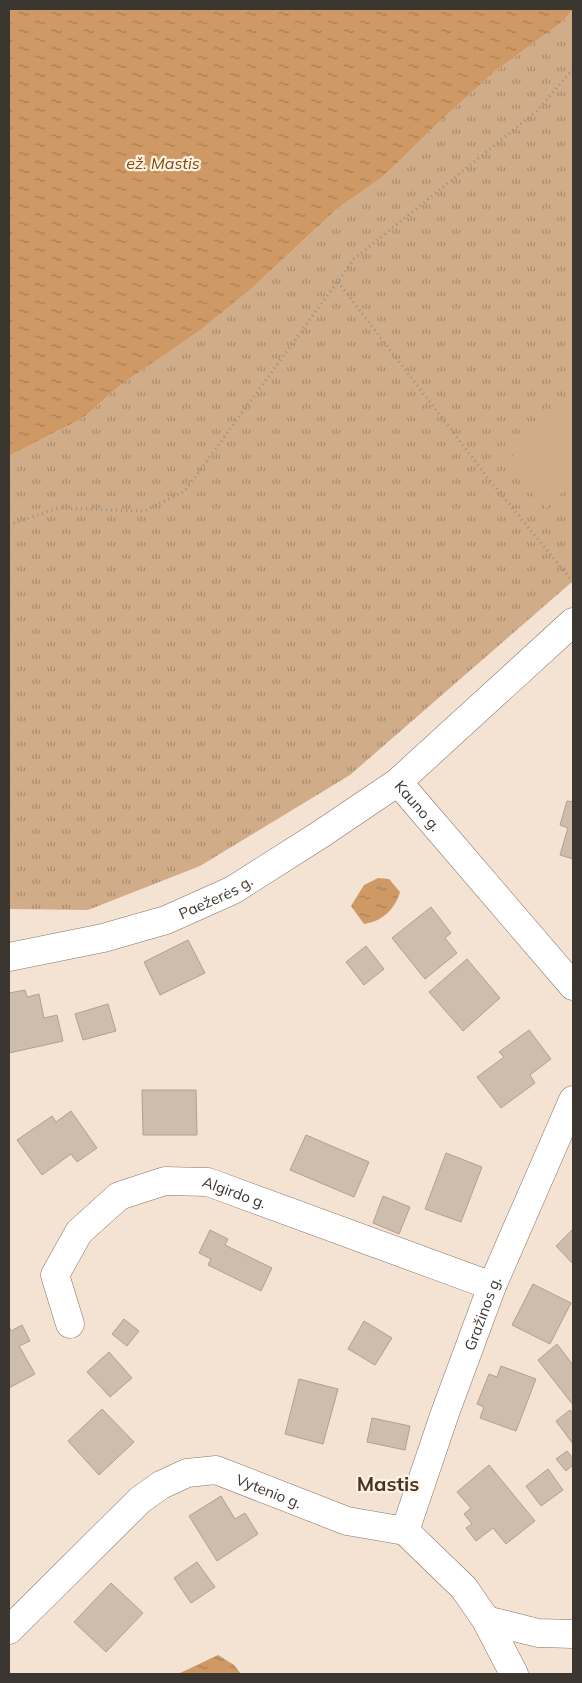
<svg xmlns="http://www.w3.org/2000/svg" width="582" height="1683" viewBox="0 0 582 1683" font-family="Mulish,sans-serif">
	<defs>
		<pattern id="grass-tufts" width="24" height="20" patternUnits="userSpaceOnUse" patternTransform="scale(1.25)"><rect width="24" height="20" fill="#d0ac88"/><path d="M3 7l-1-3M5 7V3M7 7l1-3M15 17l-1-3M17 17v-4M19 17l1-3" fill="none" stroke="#aa8d70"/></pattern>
		<pattern id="water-ripples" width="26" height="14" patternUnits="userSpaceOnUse" patternTransform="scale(1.25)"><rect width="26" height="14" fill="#ce9964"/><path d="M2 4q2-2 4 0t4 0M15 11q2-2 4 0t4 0" fill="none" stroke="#a87e53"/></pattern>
	</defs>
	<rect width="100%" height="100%" fill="#f4e3d3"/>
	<path fill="url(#grass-tufts)" d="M573,10V581L350,775L200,866L88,910L9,909V456L83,418L122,384L198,332L250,290L337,209L384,176L436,125L494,72L561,23Z"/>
	<path fill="#d0ac88" d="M573,399V482L546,508L504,464Z"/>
	<path fill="url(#water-ripples)" d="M9,9H573V10L561,23L494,72L436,125L384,176L337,209L250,290L198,332L122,384L83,418L9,456Z
		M378,878L389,879L400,892C395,909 383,921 364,924L351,906L364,885Z
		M218,1655L234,1665L241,1674H178Z"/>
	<path fill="#cdbdad" stroke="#b0a091" d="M567,801L573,802V859L560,855L568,828L560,825Z
		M431,907L451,933L445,938L457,953L425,979L392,938Z
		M188,940L205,973L160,995L144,962Z
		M366,946L384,969L364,985L346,962Z
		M467,959L500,998L463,1031L429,992Z
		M25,990L27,997L39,994L44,1018L57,1015L63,1041L9,1053V993Z
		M108,1004L116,1031L83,1040L75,1014Z
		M529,1030L551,1059L530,1075L535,1083L501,1108L477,1077L504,1057L499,1052Z
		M142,1090H196L197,1135H143Z
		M71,1111L97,1148L77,1162L71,1154L42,1175L17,1140L52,1116L56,1122Z
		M306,1135L369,1162L354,1197L290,1170Z
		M446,1153L482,1167L461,1222L425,1209Z
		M383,1196L410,1207L399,1234L373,1223Z
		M573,1229V1264L556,1246Z
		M210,1230L228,1239L225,1245L272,1268L261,1291L208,1265L211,1259L199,1253Z
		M533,1284L571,1303L550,1344L512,1325Z
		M124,1319L139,1331L127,1346L112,1334Z
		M364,1321L392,1338L375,1365L348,1349Z
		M22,1325L30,1341L19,1346L35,1374L9,1388V1326L11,1331Z
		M557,1344L573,1365V1405L538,1360Z
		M109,1352L132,1378L110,1397L87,1372Z
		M501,1366L536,1379L516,1431L480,1418L484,1407L477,1404L489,1374L497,1377Z
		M299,1379L338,1389L323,1444L285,1434Z
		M102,1409L134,1442L99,1475L68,1441Z
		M570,1410L573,1414V1444L556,1421Z
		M372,1418L410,1426L405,1450L367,1442Z
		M567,1451L573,1458V1465L566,1471L556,1459Z
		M489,1465L535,1521L506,1544L493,1528L476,1541L466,1528L472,1524L464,1514L471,1508L457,1492Z
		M548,1469L563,1490L541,1506L526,1486Z
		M221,1496L235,1519L245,1513L258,1534L217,1561L189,1516Z
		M197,1562L215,1587L191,1603L174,1578Z
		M111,1583L143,1613L106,1652L74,1622Z"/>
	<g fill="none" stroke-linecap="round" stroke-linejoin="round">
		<defs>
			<g id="minor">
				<path id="s1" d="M573,622L398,782L573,986"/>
				<path id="s2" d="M9,957L103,938L166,920L233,890L321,834L398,782"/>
				<path id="s3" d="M70,1324L55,1275L79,1232L119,1196L165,1181L208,1182L492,1286"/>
				<path id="s4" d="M405,1531L445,1413L492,1286L573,1100"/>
				<path d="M486,1620L538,1633L573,1634"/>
				<path id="s5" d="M9,1630L140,1500L161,1485L187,1473L216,1470L347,1521L405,1531L464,1588L486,1620L514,1674"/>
			</g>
		</defs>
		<use href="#minor" stroke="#827365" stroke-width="29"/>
		<path stroke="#9c9185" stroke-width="3" stroke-dasharray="1 4" stroke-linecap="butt" d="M338,282L488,478L573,582
			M9,525L58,508L144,511L185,491L354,259L538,110L573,69"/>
		<use href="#minor" stroke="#fff" stroke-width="28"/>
	</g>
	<g text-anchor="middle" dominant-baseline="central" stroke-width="4.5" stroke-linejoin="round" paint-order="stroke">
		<g font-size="15" fill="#3c3630" stroke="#fff1e4">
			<text stroke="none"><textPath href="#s1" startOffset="268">Kauno g.</textPath></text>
			<text stroke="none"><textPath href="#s2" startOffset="216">Paežerės g.</textPath></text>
			<text stroke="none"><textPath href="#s3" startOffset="274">Algirdo g.</textPath></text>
			<text stroke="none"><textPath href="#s4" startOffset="231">Gražinos g.</textPath></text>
			<text stroke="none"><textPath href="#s5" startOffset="325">Vytenio g.</textPath></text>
		</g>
		<g font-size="16" font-style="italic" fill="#7c4a04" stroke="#fff1e4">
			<text x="163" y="163">ež. Mastis</text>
		</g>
		<g font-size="20" font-weight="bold" fill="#423528" stroke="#fff1e4">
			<text x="388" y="1483">Mastis</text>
		</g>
	</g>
	<rect width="582" height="1683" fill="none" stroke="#3c3630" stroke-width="20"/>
</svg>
